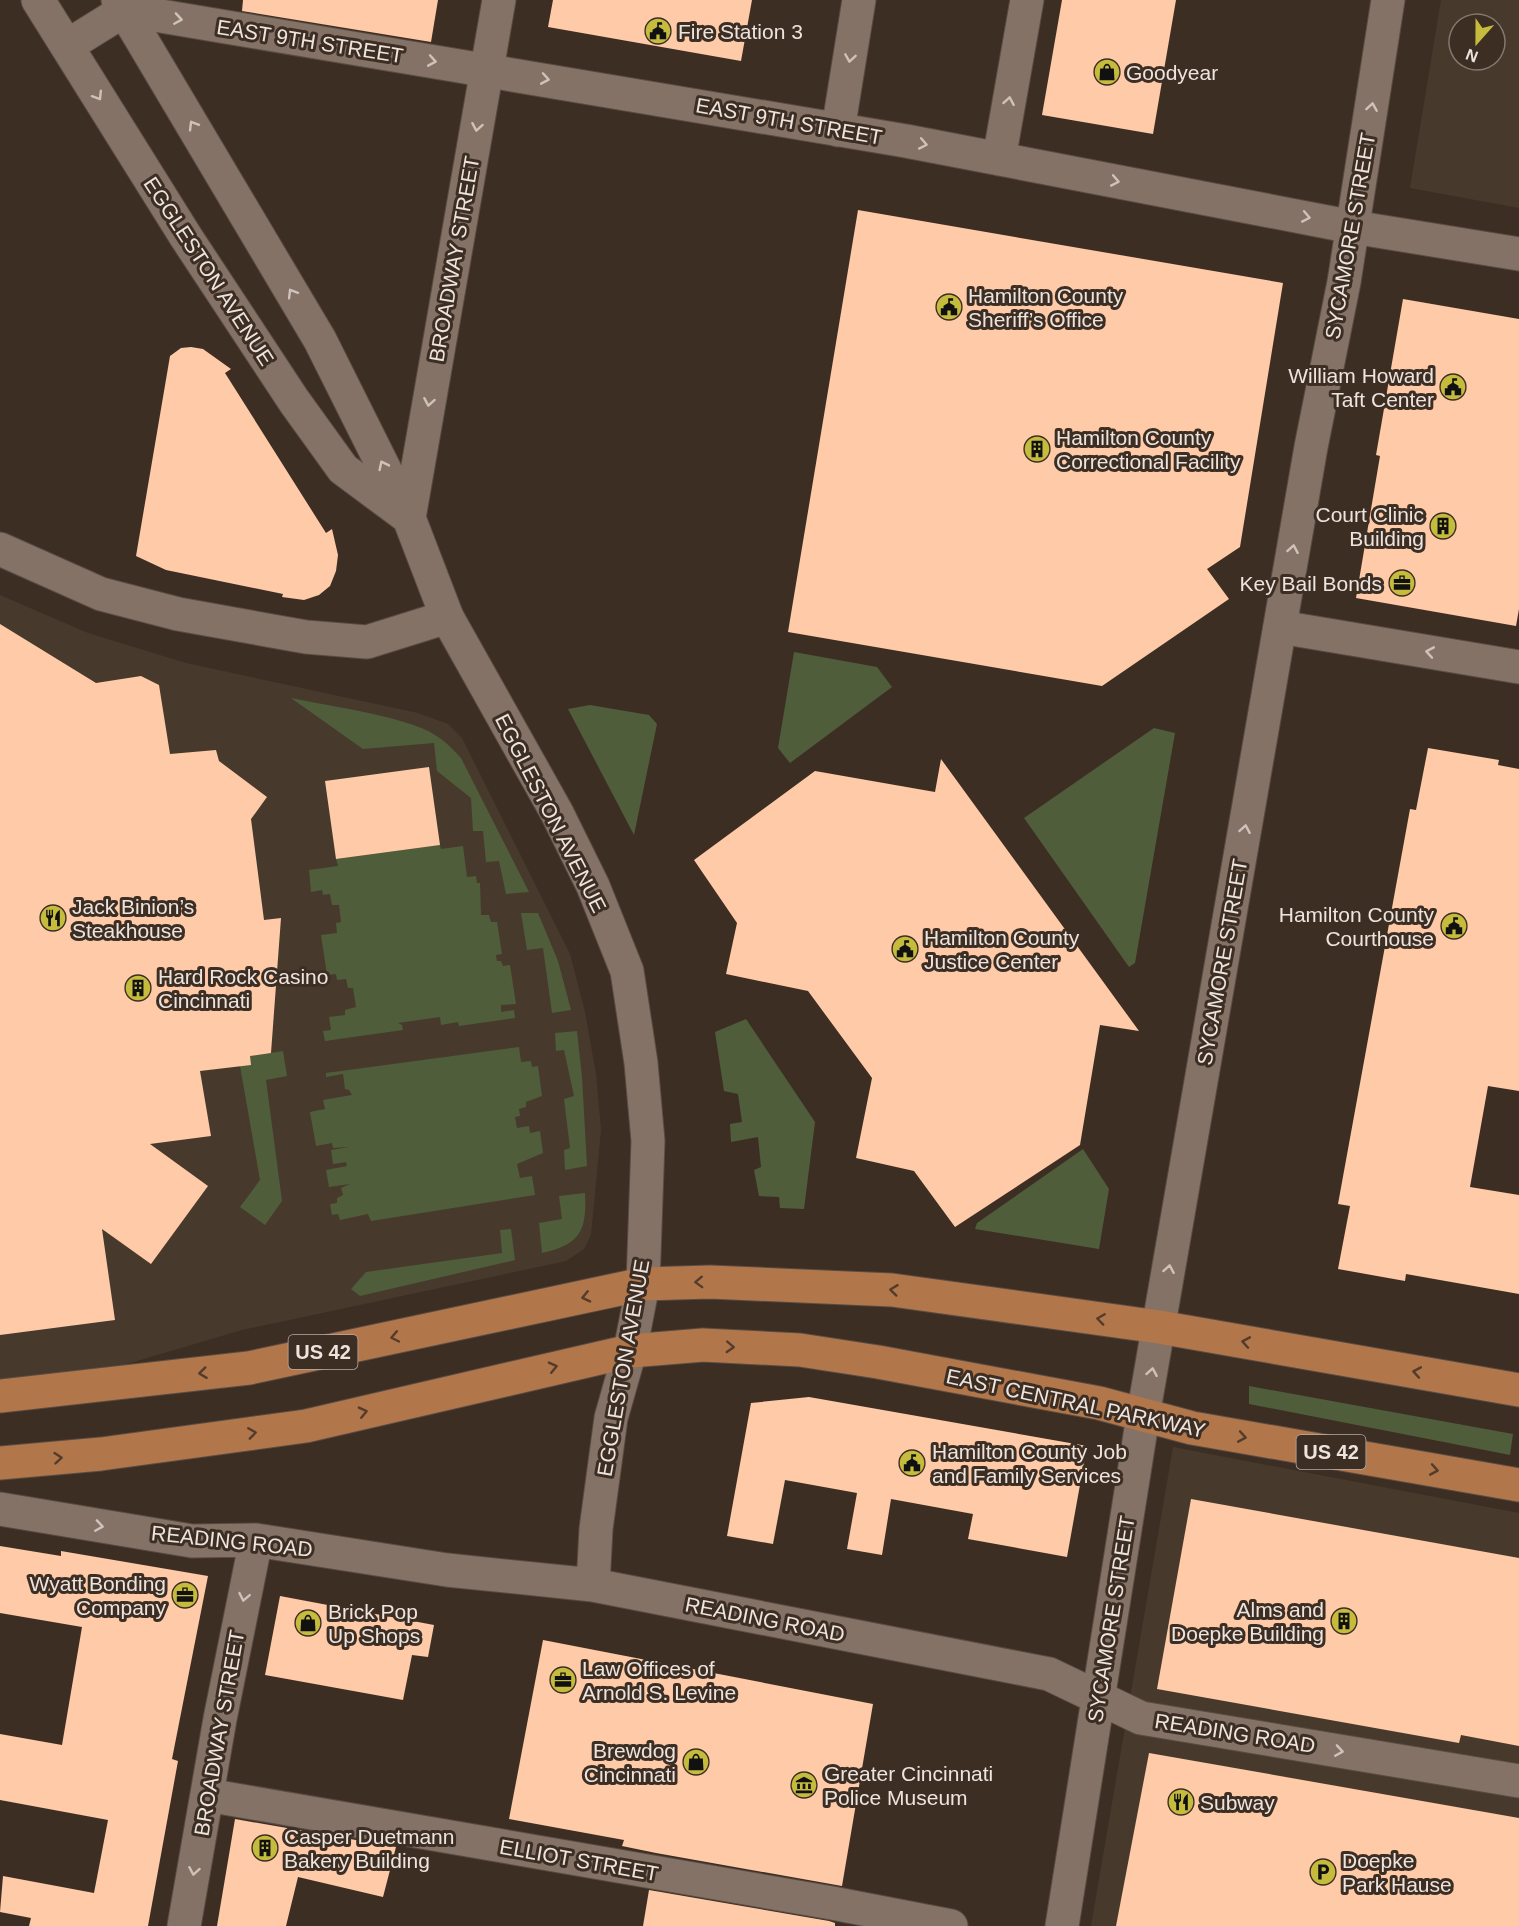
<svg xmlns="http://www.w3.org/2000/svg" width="1519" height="1926" viewBox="0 0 1519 1926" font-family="Arial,sans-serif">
	<rect width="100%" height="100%" fill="#3d2e24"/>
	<path fill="#473a2c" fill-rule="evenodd" d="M1441,0H1519V208L1410,188ZM1459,24H1495V60H1459Z
		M0,595L88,633L186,663L418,713L448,724L462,738L570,954L585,1012L596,1074L601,1130L591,1235L584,1249L566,1261L242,1330L25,1394L0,1396Z
		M1173,1447L1519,1513V1926H1091Z"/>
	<path fill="#4f5d3a" d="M794,652L877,667L892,687L790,763L778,748Z
		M291,698C329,706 395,715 428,731C442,738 451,747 461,758L529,892L506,894L499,861L486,862L483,831H473L471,798L437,771L434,743L363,749Z
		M590,705L649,715L657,724L634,835L568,709Z
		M1154,728L1175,733L1135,963L1129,967L1024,818Z
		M440,845L441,849L463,846L467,877L476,876L477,883H480L481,915H489L491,922H497L502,954L496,955L497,961H501L503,966L510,965L516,1004L501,1005V1012L514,1010L515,1018L459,1026L458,1022L441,1025L440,1017L398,1023L402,1025L403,1030L325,1041L323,1031L331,1030L329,1017L345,1015V1010L356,1007L353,988H348L346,979L337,980L336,974L327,975L321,935L337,933L336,923L341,922L339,905H332L330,894L323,895L322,890L311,892L309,870L338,866L336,859Z
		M521,913H538L558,961L571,1010L552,1013L543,948L527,950Z
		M746,1019L815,1122L804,1209L780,1208L779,1197L759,1196L754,1170L761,1167L758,1137L731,1142L730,1124L742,1122L738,1094L724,1091L715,1032Z
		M577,1031L582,1077L587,1166L565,1170L564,1150L570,1148L564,1099L574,1096L564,1050L556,1051L555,1033Z
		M519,1047L521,1062L531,1061L532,1067L538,1066L542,1096L526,1102V1107L519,1109L520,1116L515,1117L517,1128L529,1126L530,1133L540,1131L543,1153L517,1164L520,1178L532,1176L535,1195L371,1221L368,1214L340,1220L338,1214L332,1215L330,1204L337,1203V1198L343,1195L341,1188L350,1184L329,1187L326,1170L347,1166L346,1162L333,1164L331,1150L349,1147L333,1148L332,1143L316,1146L310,1112L325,1109L323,1100L352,1095L349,1090L345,1089L343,1074L326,1077V1073Z
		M283,1051L287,1076L266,1080L282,1201L265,1225L240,1207L260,1180L240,1066L250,1056Z
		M1083,1149L1109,1189L1099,1249L975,1229L977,1223Z
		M585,1193C587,1231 580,1245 542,1253L539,1223L562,1219L559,1196Z
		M511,1229L515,1260L360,1296L351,1289L366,1272L502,1253L500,1230Z
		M1249,1386L1513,1434L1510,1455L1249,1404Z"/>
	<path fill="#ffcaa8" d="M243,0H438L431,42L242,11Z
		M553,0H752L741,61L548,27Z
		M1062,0H1176L1153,134L1042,115Z
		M858,210L1283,283L1240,547L1207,569L1229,599L1102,686L788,632Z
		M1403,299L1519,319V609L1516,626L1356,598L1380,456L1376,455Z
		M191,347L203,349L231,369L225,373L326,533L332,529L338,555L336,571L330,586L319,595L304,600L282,597L283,594L166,570L136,556L170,356L181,348Z
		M0,624L96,683L141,676L159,685L170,754L216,750L219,761L267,797L251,819L264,920L281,918L271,1053L250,1056L251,1065L200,1071L211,1136L150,1144L208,1186L151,1264L102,1229L115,1320L0,1335Z
		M1428,748L1499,760L1498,765L1519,769V1091L1488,1086L1470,1187L1519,1195V1294L1406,1274L1405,1281L1338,1269L1350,1206L1338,1204L1410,809L1416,810Z
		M941,759L1139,1031L1100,1025L1080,1145L955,1227L914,1171L856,1158L872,1078L808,991L726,974L737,923L694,860L815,771L935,792Z
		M429,767L440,845L336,859L325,781Z
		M809,1397L1087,1446L1067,1557L968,1539L973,1514L891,1499L882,1555L847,1549L857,1493L785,1480L773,1544L727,1536L751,1403Z
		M1191,1499L1519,1558V1746L1461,1735L1459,1743L1157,1689Z
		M0,1546L61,1556V1551L208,1576L172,1759L178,1761L148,1926H29L31,1918L0,1912L3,1876L94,1893L108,1820L0,1800V1734L62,1745L82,1627L0,1613Z
		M280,1596L434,1625L428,1657L412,1655L403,1700L265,1675Z
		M543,1640L873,1704L842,1886L656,1853L622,1846L624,1840L509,1819Z
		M1149,1753L1519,1818V1926H1116Z
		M235,1819L396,1847L383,1897L298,1877L286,1926H217Z
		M649,1890L829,1921L835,1923V1926H643Z"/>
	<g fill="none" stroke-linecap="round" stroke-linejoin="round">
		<defs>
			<path id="street" d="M67,46L125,10L906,141L1353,227L1519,254
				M838,130L859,0
				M999,159L1027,0
				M0,549L101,594L178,614L306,637L367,642L447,617
				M1280,627L1519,667
				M0,1509L192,1541L256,1540L447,1570L593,1585L1049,1674L1141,1718L1519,1781
				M593,1585L596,1529L611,1418L630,1351
				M207,1795L832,1903L951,1926
				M184,1926L220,1719L256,1540"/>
			<path id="secondary" d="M38,0L186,237L294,401L343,469L405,515
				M118,0L320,340L409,518L447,617L557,813L593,886L627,971L641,1063L648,1141L643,1284L630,1351
				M409,518L499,0
				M1062,1926L1143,1416L1311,447L1344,282L1388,0"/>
			<path id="primary" d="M0,1396L249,1368L643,1284L710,1282L892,1290L1159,1327L1519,1390
				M0,1463L101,1454L306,1426L630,1351L703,1345L800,1350L878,1362L1099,1403L1192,1428L1519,1485"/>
		</defs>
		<use href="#street" stroke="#594c43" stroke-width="35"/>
		<use href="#secondary" stroke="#594c43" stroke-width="35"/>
		<use href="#primary" stroke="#594c43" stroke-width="35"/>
		<use href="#street" stroke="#847267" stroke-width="33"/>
		<use href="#secondary" stroke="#847267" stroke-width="33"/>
		<use href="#primary" stroke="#b2764b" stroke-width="33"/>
	</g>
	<defs><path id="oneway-chevron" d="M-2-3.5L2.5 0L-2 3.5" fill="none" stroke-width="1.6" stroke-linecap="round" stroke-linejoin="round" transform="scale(1.5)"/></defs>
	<g stroke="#cec2ba">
		<use href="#oneway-chevron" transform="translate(178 19) rotate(9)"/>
		<use href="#oneway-chevron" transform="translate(850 58) rotate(99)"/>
		<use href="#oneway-chevron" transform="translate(432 61) rotate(10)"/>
		<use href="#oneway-chevron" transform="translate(545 79) rotate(10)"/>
		<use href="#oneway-chevron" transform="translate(98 96) rotate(58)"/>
		<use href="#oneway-chevron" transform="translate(1009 101) rotate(-80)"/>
		<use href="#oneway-chevron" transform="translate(1372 107) rotate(-81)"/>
		<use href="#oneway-chevron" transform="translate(193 125) rotate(-121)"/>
		<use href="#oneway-chevron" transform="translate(477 127) rotate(100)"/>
		<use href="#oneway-chevron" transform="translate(923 144) rotate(11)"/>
		<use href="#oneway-chevron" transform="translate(1115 181) rotate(11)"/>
		<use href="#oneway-chevron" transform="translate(1306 217) rotate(11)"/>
		<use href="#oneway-chevron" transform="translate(292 293) rotate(-121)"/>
		<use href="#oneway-chevron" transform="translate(429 402) rotate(100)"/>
		<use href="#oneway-chevron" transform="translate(383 465) rotate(-116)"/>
		<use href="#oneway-chevron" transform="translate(1293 549) rotate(-80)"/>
		<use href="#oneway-chevron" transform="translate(1430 652) rotate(-170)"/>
		<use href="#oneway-chevron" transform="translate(1245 829) rotate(-80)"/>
		<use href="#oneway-chevron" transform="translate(1169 1269) rotate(-80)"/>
		<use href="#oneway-chevron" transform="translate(1152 1372) rotate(-80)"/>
		<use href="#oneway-chevron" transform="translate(99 1526) rotate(9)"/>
		<use href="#oneway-chevron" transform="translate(244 1597) rotate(101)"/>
		<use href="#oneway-chevron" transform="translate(1339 1751) rotate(9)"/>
		<use href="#oneway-chevron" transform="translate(194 1871) rotate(100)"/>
	</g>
	<g stroke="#543c2c">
		<use href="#oneway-chevron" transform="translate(699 1282) rotate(178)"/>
		<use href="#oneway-chevron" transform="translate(894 1290) rotate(-173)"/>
		<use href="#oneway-chevron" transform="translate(586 1297) rotate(167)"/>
		<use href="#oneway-chevron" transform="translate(1101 1319) rotate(-172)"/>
		<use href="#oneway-chevron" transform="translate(395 1337) rotate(168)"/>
		<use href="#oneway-chevron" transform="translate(1246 1342) rotate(-170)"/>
		<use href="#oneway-chevron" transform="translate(730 1347) rotate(3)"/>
		<use href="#oneway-chevron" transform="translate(553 1367) rotate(-13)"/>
		<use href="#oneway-chevron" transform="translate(1417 1372) rotate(-170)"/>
		<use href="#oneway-chevron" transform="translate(203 1373) rotate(173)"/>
		<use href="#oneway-chevron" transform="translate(363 1412) rotate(-13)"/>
		<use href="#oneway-chevron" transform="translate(252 1433) rotate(-8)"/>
		<use href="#oneway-chevron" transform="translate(1242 1437) rotate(10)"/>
		<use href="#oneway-chevron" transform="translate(58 1458) rotate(-5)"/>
		<use href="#oneway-chevron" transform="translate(1434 1470) rotate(10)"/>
	</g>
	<defs>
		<symbol id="civic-disc" viewBox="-11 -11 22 22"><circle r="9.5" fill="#c5bc3d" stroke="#3d2e24"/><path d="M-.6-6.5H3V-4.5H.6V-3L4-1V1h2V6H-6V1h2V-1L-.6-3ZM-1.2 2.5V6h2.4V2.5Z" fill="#111"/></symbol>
		<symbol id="shop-disc" viewBox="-11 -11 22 22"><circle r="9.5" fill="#c5bc3d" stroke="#3d2e24"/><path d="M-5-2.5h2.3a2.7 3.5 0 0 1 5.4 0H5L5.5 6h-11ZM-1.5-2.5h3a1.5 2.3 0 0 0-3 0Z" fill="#111"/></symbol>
		<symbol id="building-disc" viewBox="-11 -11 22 22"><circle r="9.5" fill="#c5bc3d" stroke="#3d2e24"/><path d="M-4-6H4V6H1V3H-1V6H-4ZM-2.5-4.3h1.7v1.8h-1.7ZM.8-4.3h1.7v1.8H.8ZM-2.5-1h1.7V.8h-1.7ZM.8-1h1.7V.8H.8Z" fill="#111"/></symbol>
		<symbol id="office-disc" viewBox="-11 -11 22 22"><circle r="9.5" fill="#c5bc3d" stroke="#3d2e24"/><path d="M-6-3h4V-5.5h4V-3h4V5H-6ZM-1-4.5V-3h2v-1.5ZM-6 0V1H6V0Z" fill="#111"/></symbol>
		<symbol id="restaurant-disc" viewBox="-11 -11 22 22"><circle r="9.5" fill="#c5bc3d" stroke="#3d2e24"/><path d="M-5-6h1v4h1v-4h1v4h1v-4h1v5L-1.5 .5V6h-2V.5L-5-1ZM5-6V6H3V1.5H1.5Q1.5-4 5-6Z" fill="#111"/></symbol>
		<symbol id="museum-disc" viewBox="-11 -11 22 22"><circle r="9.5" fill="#c5bc3d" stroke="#3d2e24"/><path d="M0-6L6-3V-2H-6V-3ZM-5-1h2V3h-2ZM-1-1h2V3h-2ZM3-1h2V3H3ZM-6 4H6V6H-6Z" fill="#111"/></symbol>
		<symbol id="parking-disc" viewBox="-11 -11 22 22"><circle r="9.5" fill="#c5bc3d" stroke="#3d2e24"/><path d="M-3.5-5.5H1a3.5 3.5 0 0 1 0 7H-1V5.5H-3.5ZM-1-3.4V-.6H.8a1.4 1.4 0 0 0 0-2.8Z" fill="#111"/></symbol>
	</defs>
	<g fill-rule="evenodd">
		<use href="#civic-disc" x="643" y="16" width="30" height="30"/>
		<use href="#shop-disc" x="1092" y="57" width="30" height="30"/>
		<use href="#civic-disc" x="934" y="292" width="30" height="30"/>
		<use href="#civic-disc" x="1438" y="372" width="30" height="30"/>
		<use href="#building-disc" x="1022" y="434" width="30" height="30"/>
		<use href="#building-disc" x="1428" y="511" width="30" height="30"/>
		<use href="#office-disc" x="1387" y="568" width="30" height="30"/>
		<use href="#restaurant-disc" x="38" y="903" width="30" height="30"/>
		<use href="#civic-disc" x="1439" y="911" width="30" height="30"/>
		<use href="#civic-disc" x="890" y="934" width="30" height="30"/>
		<use href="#building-disc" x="123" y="973" width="30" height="30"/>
		<use href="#civic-disc" x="897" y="1448" width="30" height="30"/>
		<use href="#office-disc" x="170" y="1580" width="30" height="30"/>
		<use href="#building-disc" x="1329" y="1606" width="30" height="30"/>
		<use href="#shop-disc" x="293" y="1608" width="30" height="30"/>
		<use href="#office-disc" x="548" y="1665" width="30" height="30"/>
		<use href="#shop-disc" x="681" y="1747" width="30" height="30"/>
		<use href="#museum-disc" x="789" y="1770" width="30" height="30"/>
		<use href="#restaurant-disc" x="1166" y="1787" width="30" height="30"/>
		<use href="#building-disc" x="250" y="1833" width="30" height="30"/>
		<use href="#parking-disc" x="1308" y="1857" width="30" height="30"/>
	</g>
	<g text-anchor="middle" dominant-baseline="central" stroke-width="6" stroke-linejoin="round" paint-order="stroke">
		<g fill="#3d2e24" stroke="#b9ada6" stroke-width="1.5">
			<rect x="288.5" y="1335" width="69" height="34" rx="4.5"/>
			<rect x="1296.5" y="1435" width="69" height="34" rx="4.5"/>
		</g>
		<g font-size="20" font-weight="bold" fill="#eee4de">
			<text x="323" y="1352">US 42</text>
			<text x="1331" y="1452">US 42</text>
		</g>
		<g font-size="21" fill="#eee4de" stroke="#3d2e24" text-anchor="start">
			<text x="678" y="31">Fire Station 3</text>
			<text x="1126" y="72">Goodyear</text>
			<text x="968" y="295">Hamilton County<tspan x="968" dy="24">Sheriff’s Office</tspan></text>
			<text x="1434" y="375" text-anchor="end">William Howard<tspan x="1434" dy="24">Taft Center</tspan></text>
			<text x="1056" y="437">Hamilton County<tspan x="1056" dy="24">Correctional Facility</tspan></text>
			<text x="1424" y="514" text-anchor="end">Court Clinic<tspan x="1424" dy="24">Building</tspan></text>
			<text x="1382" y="583" text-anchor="end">Key Bail Bonds</text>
			<text x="72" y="906">Jack Binion’s<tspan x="72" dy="24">Steakhouse</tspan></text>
			<text x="1434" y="914" text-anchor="end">Hamilton County<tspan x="1434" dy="24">Courthouse</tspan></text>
			<text x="924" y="937">Hamilton County<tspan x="924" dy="24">Justice Center</tspan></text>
			<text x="158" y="976">Hard Rock Casino<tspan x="158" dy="24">Cincinnati</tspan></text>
			<text x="932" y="1451">Hamilton County Job<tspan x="932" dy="24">and Family Services</tspan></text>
			<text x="166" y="1583" text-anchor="end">Wyatt Bonding<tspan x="166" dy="24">Company</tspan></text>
			<text x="1324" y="1609" text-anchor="end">Alms and<tspan x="1324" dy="24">Doepke Building</tspan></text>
			<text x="328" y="1611">Brick Pop<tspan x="328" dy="24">Up Shops</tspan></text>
			<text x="582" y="1668">Law Offices of<tspan x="582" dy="24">Arnold S. Levine</tspan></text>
			<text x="676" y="1750" text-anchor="end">Brewdog<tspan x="676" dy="24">Cincinnati</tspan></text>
			<text x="824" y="1773">Greater Cincinnati<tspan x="824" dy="24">Police Museum</tspan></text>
			<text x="1200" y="1802">Subway</text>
			<text x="284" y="1836">Casper Duetmann<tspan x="284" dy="24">Bakery Building</tspan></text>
			<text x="1342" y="1860">Doepke<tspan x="1342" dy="24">Park Hause</tspan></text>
		</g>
		<g font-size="21" fill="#eee4de" stroke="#3d2e24">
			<text transform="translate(310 41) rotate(9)">EAST 9TH STREET</text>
			<text transform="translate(789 121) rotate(10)">EAST 9TH STREET</text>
			<text transform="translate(1350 236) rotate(-80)">SYCAMORE STREET</text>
			<text transform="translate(454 259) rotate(-80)">BROADWAY STREET</text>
			<text transform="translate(209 271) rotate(57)">EGGLESTON AVENUE</text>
			<text transform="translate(551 813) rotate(63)">EGGLESTON AVENUE</text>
			<text transform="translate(1222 962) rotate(-80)">SYCAMORE STREET</text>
			<text transform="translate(623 1368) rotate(-80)">EGGLESTON AVENUE</text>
			<text transform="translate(1076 1403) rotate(12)">EAST CENTRAL PARKWAY</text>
			<text transform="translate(232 1541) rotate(6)">READING ROAD</text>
			<text transform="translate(765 1619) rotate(11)">READING ROAD</text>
			<text transform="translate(1111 1619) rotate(-81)">SYCAMORE STREET</text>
			<text transform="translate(219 1733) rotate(-80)">BROADWAY STREET</text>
			<text transform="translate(1235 1733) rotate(9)">READING ROAD</text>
			<text transform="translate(579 1860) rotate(10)">ELLIOT STREET</text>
		</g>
	</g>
	<g transform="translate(1477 42) rotate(201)"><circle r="28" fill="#3d2e24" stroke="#84776e" stroke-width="1.5"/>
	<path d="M0-4.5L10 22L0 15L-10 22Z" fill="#c5bc3d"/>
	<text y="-9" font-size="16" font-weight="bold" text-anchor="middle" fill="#eee4de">N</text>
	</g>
</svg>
